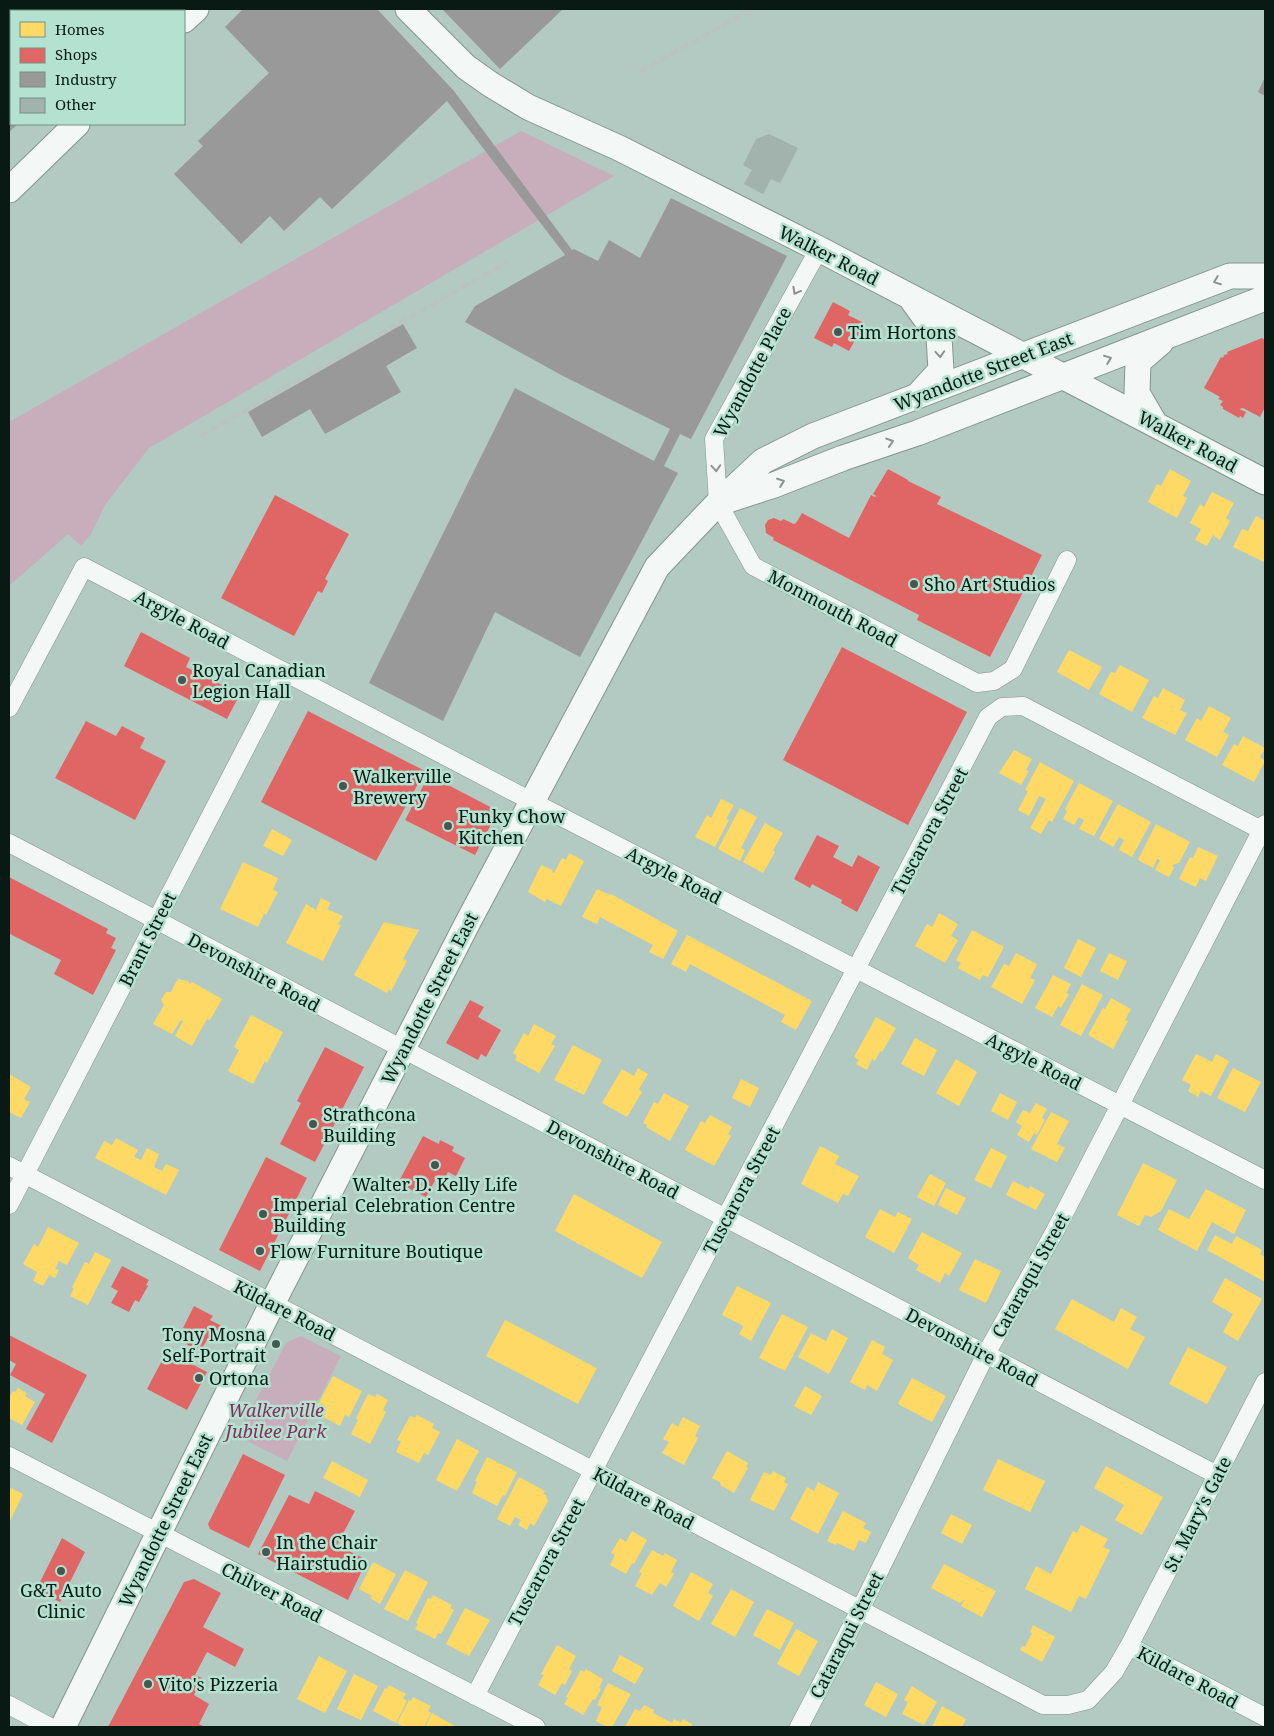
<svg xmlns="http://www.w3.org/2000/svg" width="1274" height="1736" viewBox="0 0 1274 1736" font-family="'Noto Serif',serif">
	<rect width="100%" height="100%" fill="#b2cac1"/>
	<path fill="#c7aeba" d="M521,131L614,176L149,448L105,505L91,534L81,546L68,534L9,586V422Z
		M301,1336L341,1356L287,1461L237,1436L286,1343Z"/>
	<path fill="#ffd966" d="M1170,469L1191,481L1183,496L1187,498L1177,518L1148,502L1157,484L1161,486Z
		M1212,492L1234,503L1226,518L1230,521L1220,540L1213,535L1207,546L1195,540L1201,529L1190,523L1200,504L1204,507Z
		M1256,516L1265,521L1264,562L1233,547L1242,529L1248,531Z
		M1069,650L1102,667L1089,690L1057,672Z
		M1120,665L1149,680L1132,712L1099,694L1111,672L1115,673Z
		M1163,688L1185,700L1180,710L1187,713L1175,735L1142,718L1154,696L1158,698Z
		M1209,706L1231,718L1223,732L1229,735L1217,757L1185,740L1197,718L1201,721Z
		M1243,736L1265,748L1260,757L1265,761L1254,782L1222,765L1234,744L1238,746Z
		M1014,750L1032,759L1026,770L1029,771L1021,785L999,773Z
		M1040,762L1074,781L1052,822L1049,820L1041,834L1030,828L1046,799L1039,796L1029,816L1018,810L1028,791L1025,790Z
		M1079,783L1113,801L1094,836L1079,829L1084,820L1079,817L1074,825L1063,819L1067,811L1065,809Z
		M721,799L734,805L726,819L729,820L715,847L695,837L707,815L711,818Z
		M1118,804L1151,822L1132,857L1119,850L1124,840L1119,837L1113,847L1099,839Z
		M740,808L757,817L741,848L745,850L740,861L718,849Z
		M765,823L783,833L773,850L775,852L763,873L743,862Z
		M1156,824L1190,842L1179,863L1172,865L1174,868L1169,877L1155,870L1160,860L1157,859L1153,868L1138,860Z
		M272,829L292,840L283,856L263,846Z
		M1198,847L1218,856L1206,881L1200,878L1196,887L1179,879L1190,857L1193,858Z
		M569,853L584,861L561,906L547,899L545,902L528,892L541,865L553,870L552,872L554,873L562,858L566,860Z
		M243,862L278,878L273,890L278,892L266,915L264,914L258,927L220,909Z
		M597,889L610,895L611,894L678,931L663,959L649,952L653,945L600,917L597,924L582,917Z
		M321,898L331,903L327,909L343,916L338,924L341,925L323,961L286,943L306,904L316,910Z
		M939,913L958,924L951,936L958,940L945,963L915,946L927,924L932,927Z
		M384,922L419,930L403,959L407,961L391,991L389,989L387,993L354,975Z
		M972,930L1004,947L988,977L983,975L980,980L958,968L961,963L956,960Z
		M687,935L812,1001L796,1030L781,1022L785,1015L690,964L686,972L671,964Z
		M1078,939L1096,948L1081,977L1064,968Z
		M1016,953L1037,964L1030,978L1035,980L1022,1004L991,987L1004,964L1009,966Z
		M1109,953L1127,961L1118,980L1100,971Z
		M1053,975L1071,984L1066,993L1069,994L1061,1008L1058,1006L1052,1017L1035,1008Z
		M179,979L188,981L190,984L192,982L222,999L210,1020L207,1019L192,1046L175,1036L183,1021L181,1020L172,1034L153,1024L164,1005L161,1000L166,992H171L176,982Z
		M1082,984L1103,995L1081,1036L1060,1025Z
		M1111,998L1131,1009L1125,1020L1128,1021L1113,1049L1088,1035L1103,1008L1105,1009Z
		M251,1015L283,1032L267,1063L265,1061L253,1084L228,1071L239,1050L234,1047Z
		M876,1017L896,1028L882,1052L880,1051L875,1061L872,1059L867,1070L856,1064L859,1060L854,1057Z
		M534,1024L556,1036L551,1044L555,1046L539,1073L515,1060L517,1056L513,1053L524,1033L528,1036Z
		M915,1038L937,1050L924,1076L901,1064Z
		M573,1045L602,1060L584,1095L554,1080Z
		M1196,1054L1212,1062L1216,1054L1229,1061L1211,1096L1201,1091L1198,1097L1188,1091L1191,1085L1182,1080Z
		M956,1059L977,1072L959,1106L936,1093Z
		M638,1068L648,1074L639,1089L642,1092L627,1117L602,1103L622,1069L634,1076Z
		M1233,1068L1261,1082L1245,1112L1217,1098Z
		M9,1074L31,1087L24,1099L30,1102L21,1118L9,1112Z
		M741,1079L759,1088L750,1107L732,1098Z
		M664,1093L689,1106L670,1141L646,1127L647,1125L643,1123L654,1102L658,1104Z
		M1000,1093L1017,1102L1008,1120L991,1111Z
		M1036,1103L1047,1109L1042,1118L1045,1120L1037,1135L1034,1133L1029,1142L1017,1135L1022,1126L1016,1122L1023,1110L1030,1113Z
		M1051,1112L1069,1121L1057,1144L1065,1148L1057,1162L1031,1149Z
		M710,1115L732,1127L728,1134L731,1136L714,1166L685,1150L701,1121L705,1123Z
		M116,1138L138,1150L134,1157L141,1160L147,1148L159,1154L154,1167L162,1171L166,1164L179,1170L166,1195L95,1158L104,1141L112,1145Z
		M820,1146L839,1156L835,1164L859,1176L848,1196L843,1194L838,1203L801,1184Z
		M991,1148L1007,1156L991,1188L974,1180Z
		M1143,1163L1177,1180L1161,1211L1151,1217L1145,1215L1139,1226L1117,1215Z
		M930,1174L946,1183L934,1206L917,1197Z
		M1013,1181L1029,1189L1030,1186L1045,1194L1036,1210L1006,1195Z
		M946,1188L966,1198L957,1215L938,1205Z
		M1206,1189L1246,1210L1234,1234L1212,1222L1197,1251L1158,1230L1169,1209L1189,1219Z
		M574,1194L662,1242L642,1278L555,1231Z
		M880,1209L895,1217L898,1212L912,1219L894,1253L865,1237Z
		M48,1227L79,1243L67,1265L59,1261L55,1269L59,1270L55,1278L49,1275L43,1286L33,1281L37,1272L23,1264L34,1244L38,1247Z
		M922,1232L962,1253L949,1276L945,1273L940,1283L916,1270L919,1265L908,1258Z
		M1215,1235L1232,1244L1236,1236L1262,1250L1260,1254L1265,1257V1282L1207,1250Z
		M95,1252L111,1260L88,1305L70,1296L74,1289L72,1287L85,1262L89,1264Z
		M975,1259L1001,1271L986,1303L959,1290Z
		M1225,1278L1262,1299L1238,1341L1223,1332L1233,1314L1212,1302Z
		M737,1286L771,1303L751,1341L739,1334L743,1327L742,1325L722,1315Z
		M1072,1299L1114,1322L1121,1308L1137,1317L1130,1329L1145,1337L1128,1369L1055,1329Z
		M782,1314L808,1327L785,1371L759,1358Z
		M505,1320L597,1368L578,1404L486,1356Z
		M832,1329L848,1338L829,1374L798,1357L811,1333L826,1341Z
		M872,1340L885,1347L882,1354L893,1360L877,1391L867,1385L865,1390L850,1382Z
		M1188,1347L1227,1367L1207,1404L1169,1384Z
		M333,1376L362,1391L349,1417L345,1415L340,1426L314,1412Z
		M912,1378L946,1396L932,1422L898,1404Z
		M805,1386L822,1396L811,1415L794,1406Z
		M18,1388L27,1393L25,1396L35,1402L22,1425L9,1418V1398L13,1391L15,1392Z
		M368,1394L375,1397L377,1394L388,1400L383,1410L386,1412L370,1444L351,1434L358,1420L356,1418Z
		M417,1415L434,1424L432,1428L440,1432L428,1455L424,1453L419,1463L396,1452L401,1441L397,1440L410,1416L415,1418Z
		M683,1417L700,1426L695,1436L698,1438L684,1465L662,1453L669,1442L663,1439L672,1423L678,1427Z
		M457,1439L479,1451L457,1491L436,1480Z
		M727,1451L748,1463L746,1467L748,1468L734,1493L720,1485L721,1483L712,1478Z
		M487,1457L517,1472L505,1496L503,1495L497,1506L472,1493L477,1482L475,1481Z
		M998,1459L1045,1481L1030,1512L983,1490Z
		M332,1461L368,1480L360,1497L323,1478Z
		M1106,1466L1163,1497L1142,1535L1115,1520L1124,1505L1094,1488Z
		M773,1471L786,1478L784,1482L788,1484L774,1511L750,1500L764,1472L771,1475Z
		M519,1477L545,1491L543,1494L546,1495L548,1501L534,1526L530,1523L527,1530L518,1525L521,1520L515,1517L510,1526L497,1519Z
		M818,1482L839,1493L818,1534L790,1519L807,1487L814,1491Z
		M11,1488L23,1494L9,1523V1492Z
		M843,1511L866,1523L863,1528L871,1532L866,1543L859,1540L854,1551L837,1543L836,1545L827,1541Z
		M951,1514L972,1525L962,1544L941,1533Z
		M1081,1525L1108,1539L1103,1547L1110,1550L1086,1599L1079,1596L1071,1612L1025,1589L1036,1566L1051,1574L1073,1531L1077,1533Z
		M632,1531L647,1540L634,1564L632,1563L626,1574L610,1565L615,1555L611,1553L620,1538L626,1542Z
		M652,1550L663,1556L665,1553L677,1560L671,1572L674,1574L666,1587L660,1583L652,1595L635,1586L642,1573L639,1572Z
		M373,1562L396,1574L380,1604L370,1598L372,1596L359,1589Z
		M944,1564L996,1591L982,1617L961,1606L965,1599L960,1603L931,1588Z
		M405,1570L428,1582L408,1621L384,1609Z
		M691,1572L713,1584L708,1593L713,1596L699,1621L673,1606Z
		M731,1589L754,1602L735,1637L711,1624Z
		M433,1595L452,1605L450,1608L454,1610L441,1634L438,1633L435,1639L415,1629L418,1624L416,1623L428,1598L431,1599Z
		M465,1608L490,1620L469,1656L446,1644Z
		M767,1609L794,1623L780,1650L753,1635Z
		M1033,1625L1055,1637L1042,1662L1020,1650L1022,1646L1025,1647L1032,1633L1030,1632Z
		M796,1629L818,1641L799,1676L777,1664Z
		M557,1645L576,1656L569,1669L572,1671L565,1685L562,1683L555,1695L538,1685L544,1675L541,1674Z
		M620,1655L644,1668L635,1684L612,1671Z
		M319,1656L347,1671L325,1713L297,1699Z
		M586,1669L603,1679L599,1688L601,1689L595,1700L593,1699L583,1715L564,1704L568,1698L566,1697L581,1670L584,1672Z
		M354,1674L378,1686L361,1720L337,1709Z
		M876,1682L898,1694L886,1717L864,1705Z
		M608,1683L631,1694L612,1727H607L596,1721L602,1707L597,1705Z
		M389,1685L406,1694L403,1698L407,1701L396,1723L373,1711L385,1688L387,1689Z
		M912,1686L937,1702L924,1725L902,1714L908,1702L904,1700Z
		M413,1697L431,1706L428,1711L431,1713L424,1727H404L397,1723L409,1700L411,1701Z
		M644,1705L654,1710L653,1713L672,1723L674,1719L681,1723L683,1719L692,1724L691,1727H625L635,1709L640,1711Z
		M942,1706L966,1719L962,1727H932Z
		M432,1713L455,1726V1727H425Z"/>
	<path fill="#e06666" d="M833,302L850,311L848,315L862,322L863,326L849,351L834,343L832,347L814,338Z
		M1262,338L1265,340V407L1260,417L1243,408L1239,409L1246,412L1243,418L1240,416L1239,418L1223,409V407L1220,405L1223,401L1218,399L1220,397L1204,388L1221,357L1223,358L1224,355L1228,354L1227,352Z
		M888,469L908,480V481L941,497L937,504L1042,555L990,657L917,620L919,615L773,540L774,538L766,533L765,525L768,520L774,518L781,521L783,519L794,524L796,523L802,513L849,538L871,495L875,497L876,496L873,494Z
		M275,495L349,534L325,579L328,581L322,593L318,591L294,636L221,598Z
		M141,632L190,658L186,667L240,694L227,719L124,666Z
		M842,647L967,712L908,825L783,760Z
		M308,711L425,771L376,861L261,802Z
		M86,721L116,736L122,726L145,738L140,748L166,761L135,820L55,778Z
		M429,775L498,811L475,855L405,820Z
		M817,835L839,846L833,857L852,867L858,855L880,867L857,912L841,903L842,900L812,884L810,888L794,879Z
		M9,877L108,929L106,933L116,938L111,948L116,950L93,995L54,974L61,960L10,934L9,937Z
		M470,1000L484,1007L478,1017L501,1030L486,1057L481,1054L478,1060L446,1043Z
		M325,1047L364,1067L315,1162L280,1144L301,1103L297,1101Z
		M423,1136L439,1144L440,1140L454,1147L452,1151L465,1158L456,1176L448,1172L445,1178L438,1175L426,1197L398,1183Z
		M266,1157L307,1178L260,1271L219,1250Z
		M122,1266L149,1280L146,1285L148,1286L139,1302L135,1300L129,1312L111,1303L118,1291L111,1287Z
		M194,1306L213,1316L210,1320L222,1326L213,1343L207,1340L200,1351L186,1344L192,1333L183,1328Z
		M9,1335L87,1375L52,1443L26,1429L45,1394L10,1375L16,1364L9,1360Z
		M167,1351L207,1372L187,1410L147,1389Z
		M243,1454L285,1475L249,1548L210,1529L208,1524Z
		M315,1491L355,1511L337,1545L367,1560L348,1600L258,1554L289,1495L309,1504Z
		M62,1538L85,1552L60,1602L36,1590Z
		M194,1579L221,1593L203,1627L244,1649L235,1667L207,1652L195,1675L202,1678L194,1695L209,1704L199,1724L205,1727H108L184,1582Z"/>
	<path fill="#999" d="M9,9H41L38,11H11V43L9,46Z
		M243,9H380L378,10L454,91L572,250L574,249L598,261L609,240L640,258L671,198L787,256L691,439L680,434L664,466L678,473L580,657L495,612L443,721L369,683L515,388L654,461L670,429L563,376L465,322L475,306L565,255L447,101L332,209L320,197L284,231L270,216L241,244L174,174L203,146L198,141L269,73L225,27Z
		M442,9H563L500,69Z
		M1265,77V96L1258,92Z
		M9,112L11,115V124H18L9,132Z
		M403,324L417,348L386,366L401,392L325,434L310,409L262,437L248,412Z"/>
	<path fill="#a1b3ac" d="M769,134L798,148L780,183L771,179L763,194L744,184L752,170L743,165L756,139Z"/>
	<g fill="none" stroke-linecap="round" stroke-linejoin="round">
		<defs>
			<path id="street" d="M819,249L714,439L718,503L753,566L977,683L994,681L1013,669L1067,560
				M9,708L84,567L554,813L1265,1180
				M9,843L1217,1475
				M9,1166L1043,1705H1068L1088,1700L1114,1672L1129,1646L1265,1382
				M9,1205L285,672
				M9,1456L536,1727
				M1129,1646L1265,1717
				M475,1696L988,717L1002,707L1023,706L1265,832
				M9,1705L50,1727
				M799,1727L860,1610L986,1354L1055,1231L1265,824"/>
			<path id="secondary" d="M408,9L466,67L490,84L528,107L619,148L819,249L1265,482
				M184,20L196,9
				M9,190L77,124
				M913,301L939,337L941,370L921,392
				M1155,424L1137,393L1138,362L1161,342
				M725,501L774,485L843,458L917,433L1265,298
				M63,1727L272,1304L468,922L657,567L718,503L763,461L813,436L1230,276H1265"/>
		</defs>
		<use href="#street" stroke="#83958e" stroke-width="19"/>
		<use href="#secondary" stroke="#83958e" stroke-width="27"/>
		<use href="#street" stroke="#f3f7f6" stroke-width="18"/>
		<use href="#secondary" stroke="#f3f7f6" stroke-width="25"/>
		<path stroke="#bbc2bf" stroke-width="4" stroke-dasharray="8 4" stroke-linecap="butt" d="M639,72L752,9
			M201,436L507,262"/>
	</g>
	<defs><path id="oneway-chevron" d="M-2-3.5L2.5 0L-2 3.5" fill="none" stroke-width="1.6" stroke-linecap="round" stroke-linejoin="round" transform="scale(1.25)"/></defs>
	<g stroke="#8a9490">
		<use href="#oneway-chevron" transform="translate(1217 281) rotate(159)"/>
		<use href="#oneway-chevron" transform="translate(796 291) rotate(119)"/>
		<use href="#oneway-chevron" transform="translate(940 354) rotate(86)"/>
		<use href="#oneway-chevron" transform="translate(1108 359) rotate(-21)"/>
		<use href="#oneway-chevron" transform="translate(890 442) rotate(-18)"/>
		<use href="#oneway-chevron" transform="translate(716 468) rotate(86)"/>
		<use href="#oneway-chevron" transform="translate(781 482) rotate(-21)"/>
	</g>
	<g fill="#445851" stroke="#b5e1d0" stroke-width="2">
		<circle cx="838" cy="332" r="5"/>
		<circle cx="914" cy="584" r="5"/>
		<circle cx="182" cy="680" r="5"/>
		<circle cx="343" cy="786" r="5"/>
		<circle cx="448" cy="826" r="5"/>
		<circle cx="313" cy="1124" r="5"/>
		<circle cx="435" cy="1165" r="5"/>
		<circle cx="263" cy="1214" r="5"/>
		<circle cx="260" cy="1251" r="5"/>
		<circle cx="276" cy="1344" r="5"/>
		<circle cx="199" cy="1378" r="5"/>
		<circle cx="266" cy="1552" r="5"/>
		<circle cx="61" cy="1571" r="5"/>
		<circle cx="148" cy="1684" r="5"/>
	</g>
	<g text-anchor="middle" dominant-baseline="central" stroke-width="5" stroke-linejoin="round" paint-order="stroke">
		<g font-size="18" fill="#091a14" stroke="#b5e1d0">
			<text transform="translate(829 255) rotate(27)">Walker Road</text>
			<text transform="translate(983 371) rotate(-21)">Wyandotte Street East</text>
			<text transform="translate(752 372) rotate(-62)">Wyandotte Place</text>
			<text transform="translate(1188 441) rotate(28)">Walker Road</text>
			<text transform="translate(833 608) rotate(28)">Monmouth Road</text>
			<text transform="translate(182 619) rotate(28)">Argyle Road</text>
			<text transform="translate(929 831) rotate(-62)">Tuscarora Street</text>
			<text transform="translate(674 875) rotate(27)">Argyle Road</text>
			<text transform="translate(147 939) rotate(-63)">Brant Street</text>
			<text transform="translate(254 972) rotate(28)">Devonshire Road</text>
			<text transform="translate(429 998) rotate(-63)">Wyandotte Street East</text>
			<text transform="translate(1034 1061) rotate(27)">Argyle Road</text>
			<text transform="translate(613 1159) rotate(28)">Devonshire Road</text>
			<text transform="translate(741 1190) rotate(-62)">Tuscarora Street</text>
			<text transform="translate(1030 1275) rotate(-61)">Cataraqui Street</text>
			<text transform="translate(285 1310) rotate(27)">Kildare Road</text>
			<text transform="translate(972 1347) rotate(28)">Devonshire Road</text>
			<text transform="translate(644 1498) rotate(28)">Kildare Road</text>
			<text transform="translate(1197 1514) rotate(-63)">St. Mary's Gate</text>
			<text transform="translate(165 1520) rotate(-64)">Wyandotte Street East</text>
			<text transform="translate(546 1562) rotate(-62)">Tuscarora Street</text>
			<text transform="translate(272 1592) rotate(27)">Chilver Road</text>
			<text transform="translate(846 1635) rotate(-63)">Cataraqui Street</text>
			<text transform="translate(1188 1677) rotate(28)">Kildare Road</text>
		</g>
		<g font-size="18" fill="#091a14" stroke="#b5e1d0" text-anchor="start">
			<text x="848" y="332">Tim Hortons</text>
			<text x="924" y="584">Sho Art Studios</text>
			<text x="192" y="670">Royal Canadian<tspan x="192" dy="21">Legion Hall</tspan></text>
			<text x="353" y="776">Walkerville<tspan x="353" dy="21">Brewery</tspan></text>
			<text x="458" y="816">Funky Chow<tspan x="458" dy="21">Kitchen</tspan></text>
			<text x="323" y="1114">Strathcona<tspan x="323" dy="21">Building</tspan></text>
			<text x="435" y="1184" text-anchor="middle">Walter D. Kelly Life<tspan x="435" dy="21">Celebration Centre</tspan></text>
			<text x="273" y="1204">Imperial<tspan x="273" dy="21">Building</tspan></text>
			<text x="270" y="1251">Flow Furniture Boutique</text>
			<text x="266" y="1334" text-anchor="end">Tony Mosna<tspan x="266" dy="21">Self-Portrait</tspan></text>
			<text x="209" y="1378">Ortona</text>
			<text x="276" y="1542">In the Chair<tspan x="276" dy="21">Hairstudio</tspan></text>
			<text x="61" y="1590" text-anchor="middle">G&amp;T Auto<tspan x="61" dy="21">Clinic</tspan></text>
			<text x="158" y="1684">Vito's Pizzeria</text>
		</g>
		<g font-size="18" font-style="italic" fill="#82315d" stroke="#b5e1d0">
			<text x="276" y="1410">Walkerville<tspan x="276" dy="21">Jubilee Park</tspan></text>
		</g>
	</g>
	<rect width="1274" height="1736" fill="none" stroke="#091a14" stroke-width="20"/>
	<rect x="10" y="10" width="175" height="115" fill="#b5e1d0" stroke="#709185"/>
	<rect x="20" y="22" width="25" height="15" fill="#ffd966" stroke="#709185"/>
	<text x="55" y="35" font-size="15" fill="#091a14">Homes</text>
	<rect x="20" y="48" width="25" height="15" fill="#e06666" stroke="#709185"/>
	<text x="55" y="60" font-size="15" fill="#091a14">Shops</text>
	<rect x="20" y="72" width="25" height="15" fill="#999999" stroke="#709185"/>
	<text x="55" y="85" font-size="15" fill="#091a14">Industry</text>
	<rect x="20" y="98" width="25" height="15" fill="#a1b3ac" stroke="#709185"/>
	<text x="55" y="110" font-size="15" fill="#091a14">Other</text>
</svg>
